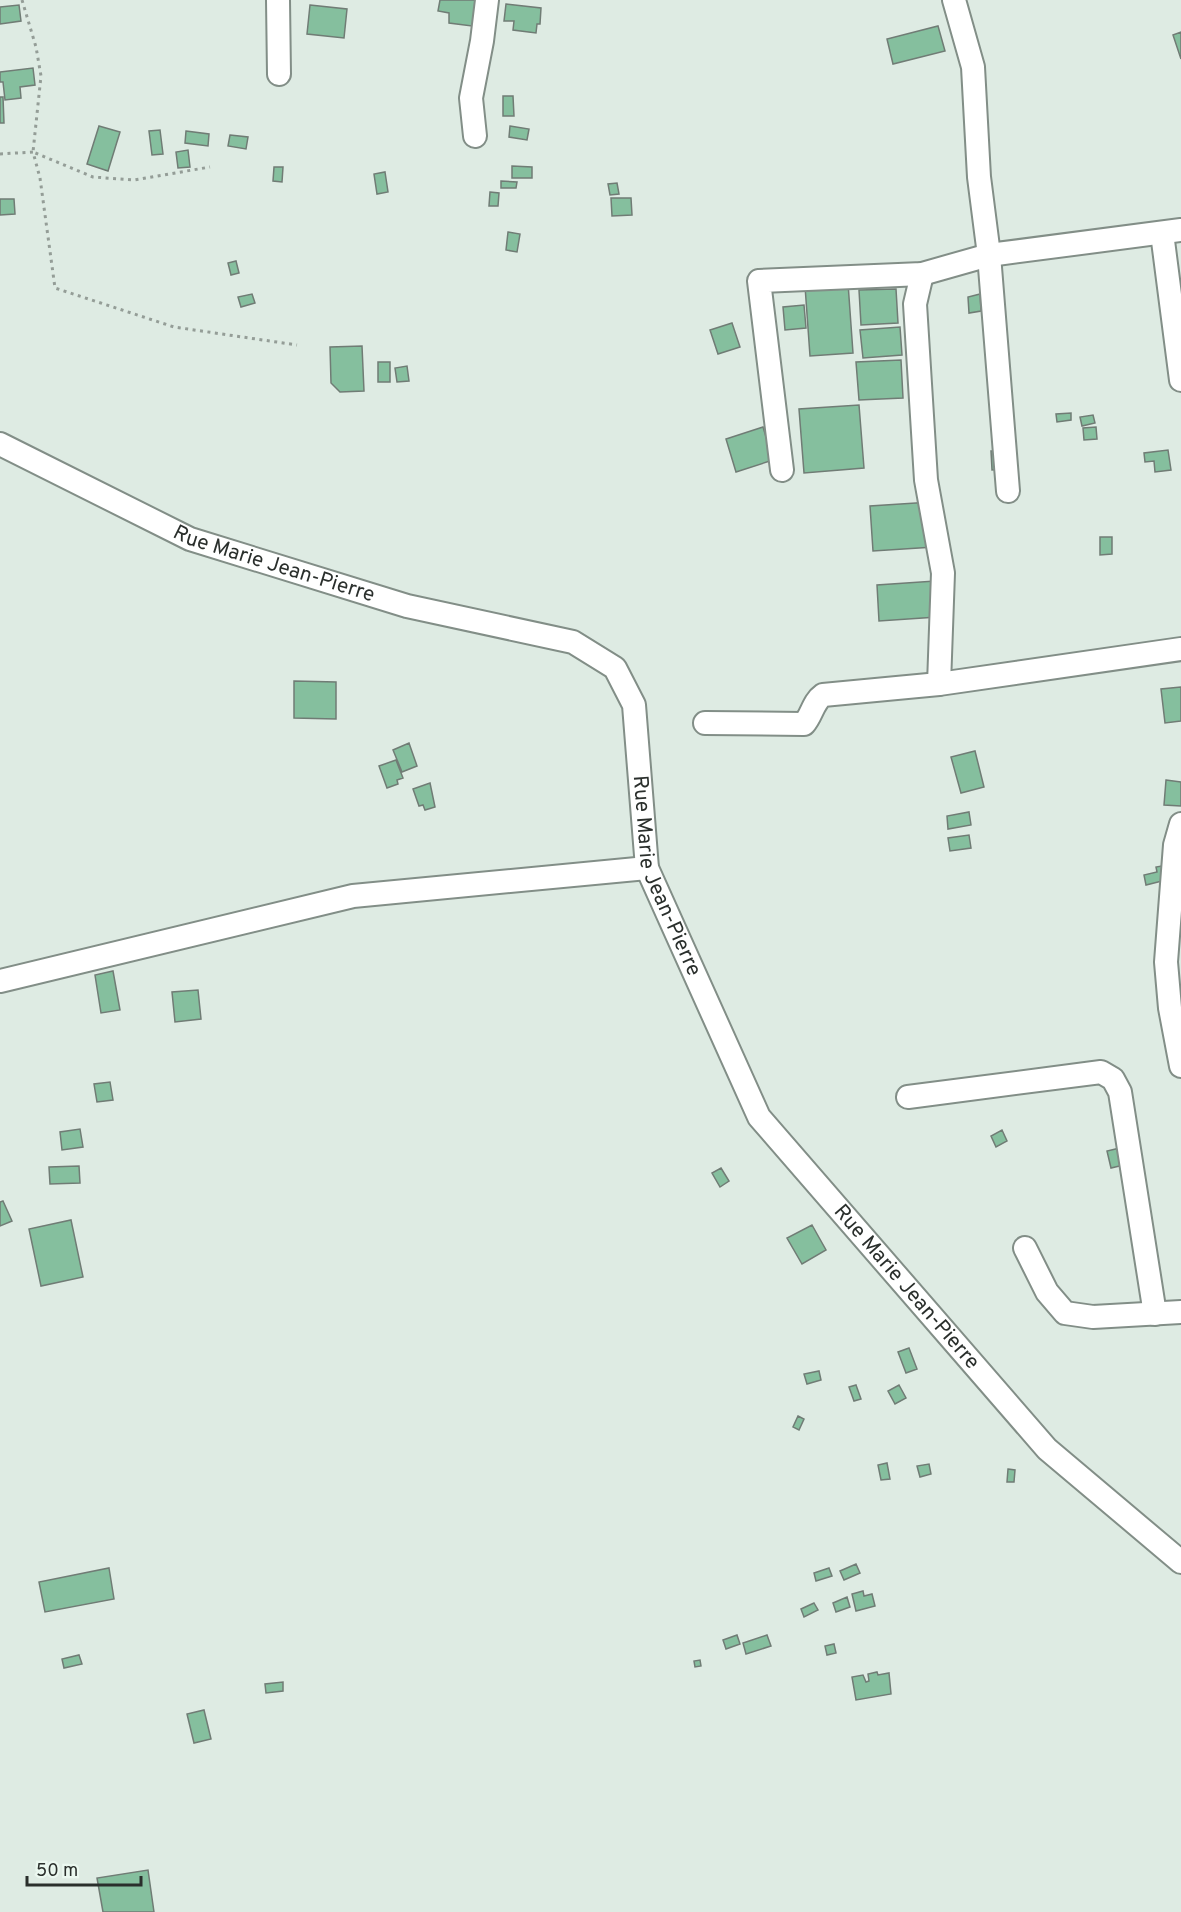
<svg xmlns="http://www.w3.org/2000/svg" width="1181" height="1912" viewBox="0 0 1181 1912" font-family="Overpass,sans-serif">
	<rect width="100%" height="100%" fill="#deebe3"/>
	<path fill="#85bf9e" stroke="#707c75" stroke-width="1.5" d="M440,0H478L472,26L449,23V13L438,11Z
		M506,4L541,8L540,24H537L536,33L513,30L514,21H504Z
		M19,5L21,21L0,24V7Z
		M310,5L347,9L344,38L307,34Z
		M938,26L945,51L893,64L887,39Z
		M1181,32V59L1173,35Z
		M33,68L35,85L20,87L21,98L5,100L3,82H0V72Z
		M503,96H513L514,116H503Z
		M0,97H3L4,123H0Z
		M99,126L120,132L108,171L87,164Z
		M510,126L529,129L527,140L509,137Z
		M160,130L163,154L152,155L149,131Z
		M186,131L209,134L208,146L185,143Z
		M230,135L248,137L246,149L228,146Z
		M188,150L190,167L178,168L176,152Z
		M512,166L532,167V178H512Z
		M274,167H283L282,182L273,181Z
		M385,172L388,192L377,194L374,174Z
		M501,181L517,182L516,188H501Z
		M617,183L619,194L610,195L608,184Z
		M490,192L499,193L498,206H489Z
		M611,198H631L632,215L612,216Z
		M0,199H14L15,214L0,215Z
		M508,232L520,234L517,252L506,250Z
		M236,261L239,273L231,275L228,263Z
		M848,283L853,353L810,356L805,286Z
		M896,289L898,323L861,325L859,290Z
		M252,294L255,303L241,307L238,297Z
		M980,294L981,311L969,313L968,297Z
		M804,305L806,328L785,330L783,307Z
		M732,323L740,347L718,354L710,330Z
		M900,327L902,355L863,358L860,330Z
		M362,346L364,391L340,392L331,383L330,347Z
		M901,360L903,398L859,400L856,362Z
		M378,362H390V382H378Z
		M407,366L409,381L397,382L395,368Z
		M859,405L864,468L804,473L799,409Z
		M1071,413V420L1057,422L1056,414Z
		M1093,415L1095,423L1082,426L1080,417Z
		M763,427L773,460L736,472L726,439Z
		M1096,427L1097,439L1084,440L1083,428Z
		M1168,450L1171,470L1155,472L1154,461L1145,462L1144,453Z
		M991,451H1005V469L992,470Z
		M931,502L934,547L873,551L870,506Z
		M1100,537H1112V554L1100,555Z
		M935,581L937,617L879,621L877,585Z
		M294,681L336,682V719L294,718Z
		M1181,687V721L1165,723L1161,689Z
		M409,743L417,766L402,772L393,750Z
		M975,751L984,787L961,793L951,757Z
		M396,760L403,778L397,780L398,784L387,788L379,766Z
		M1166,780L1181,782V806L1164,805Z
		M430,783L435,807L425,810L423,805L419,806L413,789Z
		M969,812L971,825L948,829L947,816Z
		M969,835L971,848L950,851L948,838Z
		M1167,865L1170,879L1146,885L1144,875L1157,872L1156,867Z
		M113,971L120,1010L101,1013L95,975Z
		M198,990L201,1019L175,1022L172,992Z
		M110,1082L113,1100L97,1102L94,1084Z
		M80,1129L83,1147L62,1150L60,1132Z
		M1002,1130L1007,1141L996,1147L991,1136Z
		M1124,1147L1128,1164L1111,1168L1107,1151Z
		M79,1166L80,1183L50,1184L49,1167Z
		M721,1168L729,1181L720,1187L712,1173Z
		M3,1201L12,1221L0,1226V1202Z
		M71,1220L83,1277L41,1286L29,1229Z
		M812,1225L826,1250L802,1264L787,1238Z
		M909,1348L917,1369L906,1373L898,1352Z
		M819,1371L821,1380L807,1384L804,1374Z
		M856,1385L861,1399L854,1401L849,1387Z
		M899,1385L906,1398L895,1404L888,1391Z
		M798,1416L804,1419L799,1430L793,1427Z
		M887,1463L890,1479L881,1480L878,1465Z
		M929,1464L931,1474L920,1477L917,1466Z
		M1008,1469L1015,1470L1014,1482H1007Z
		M856,1564L860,1573L844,1580L840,1571Z
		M109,1568L114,1599L45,1612L39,1582Z
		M829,1568L832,1576L816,1581L814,1573Z
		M863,1591L864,1596L872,1594L875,1606L856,1611L852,1594Z
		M847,1597L850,1607L836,1612L833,1603Z
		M814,1603L818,1610L804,1617L801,1609Z
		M737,1635L740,1644L726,1649L723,1640Z
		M767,1635L771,1646L746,1654L743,1643Z
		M834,1644L836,1653L827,1655L825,1646Z
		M79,1655L82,1664L64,1668L62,1659Z
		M700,1660L701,1666L695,1667L694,1661Z
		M877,1672L878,1675L889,1673L891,1694L856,1700L852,1677L863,1675L866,1682L869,1681L868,1674Z
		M283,1682V1691L266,1693L265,1684Z
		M204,1710L211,1739L194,1743L187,1714Z
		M148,1870L154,1912H103L97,1878Z"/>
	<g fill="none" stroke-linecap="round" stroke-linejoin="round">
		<defs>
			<g id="minor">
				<path d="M278,0L279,74"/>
				<path d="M954,0L973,67L979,177L989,255L1008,491"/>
				<path d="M475,136L471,98L482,41L487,0"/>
				<path d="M1162,233L1181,380"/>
				<path d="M922,274L915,304L926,480L943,573L939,684"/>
				<path id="s1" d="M0,444L190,539L407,606L573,642L615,668L634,705L647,868L759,1117L1047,1449L1181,1562"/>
				<path d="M782,470L759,281L922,274L989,255L1181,230"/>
				<path d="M705,723L804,724C812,715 813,702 823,695L939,684L1181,649"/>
				<path d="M1181,824L1175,845L1166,962L1170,1008L1181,1066"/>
				<path d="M0,981L353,896L647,868"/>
				<path d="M908,1097L1101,1072L1113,1079L1120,1092L1155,1314"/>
				<path d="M1025,1248L1047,1292L1065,1313L1093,1317L1181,1312"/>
			</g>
		</defs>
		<use href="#minor" stroke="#828e87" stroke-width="26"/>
		<path stroke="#949d97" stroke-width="3" stroke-dasharray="3 4.5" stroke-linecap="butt" d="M22,0L36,47L41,76L33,152L93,177L134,180L210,167
			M0,154L33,152L40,178L55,288L174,327L297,345"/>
		<use href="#minor" stroke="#fff" stroke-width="22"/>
	</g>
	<g text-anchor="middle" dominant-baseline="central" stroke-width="6" stroke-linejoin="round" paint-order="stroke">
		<g font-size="21" fill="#2a2f2c" stroke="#ebf8f0">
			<text stroke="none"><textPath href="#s1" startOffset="300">Rue Marie Jean-Pierre</textPath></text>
			<text stroke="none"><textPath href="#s1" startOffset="876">Rue Marie Jean-Pierre</textPath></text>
			<text stroke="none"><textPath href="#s1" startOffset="1362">Rue Marie Jean-Pierre</textPath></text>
		</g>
	</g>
	<path d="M27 1876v9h114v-9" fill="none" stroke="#2a2f2c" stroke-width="3"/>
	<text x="36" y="1876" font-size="18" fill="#2a2f2c" stroke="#ebf8f0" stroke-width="4.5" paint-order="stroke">50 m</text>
</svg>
